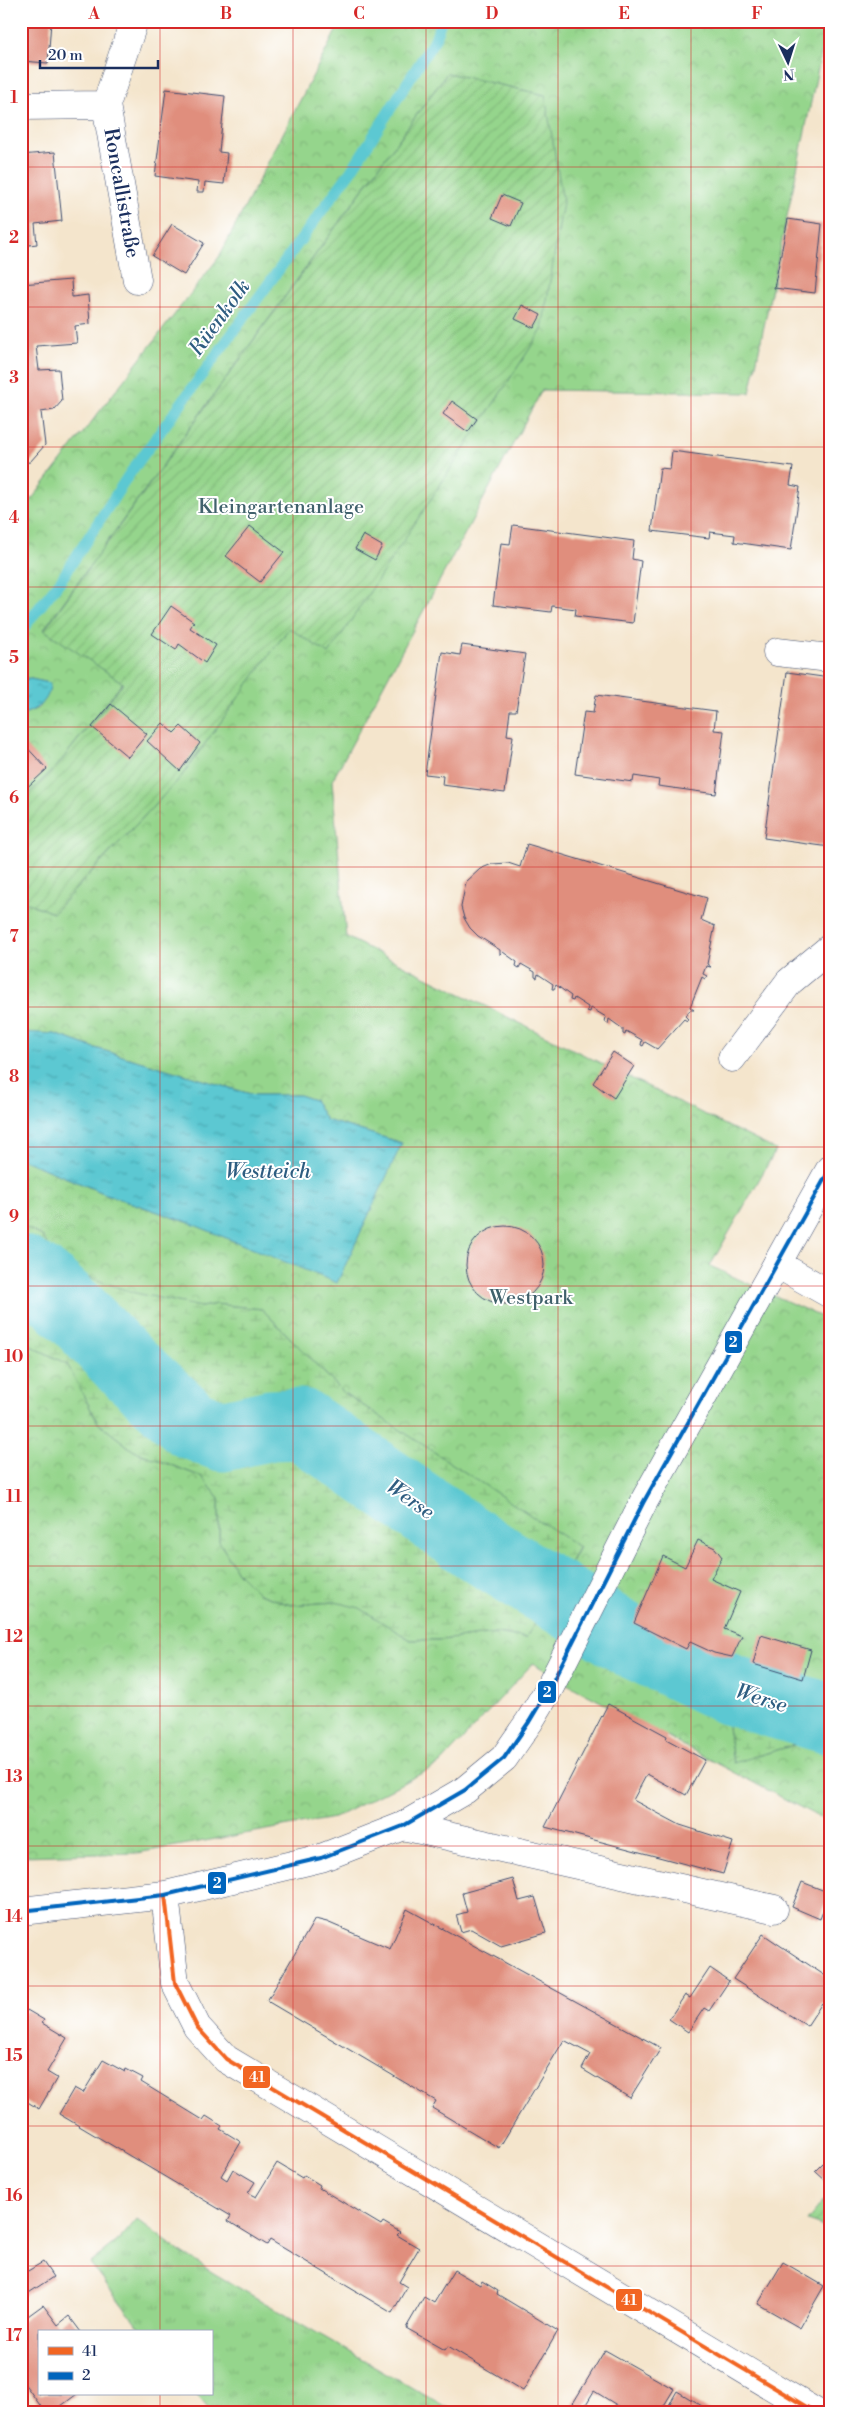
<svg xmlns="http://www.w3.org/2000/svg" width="851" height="2433" viewBox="0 0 851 2433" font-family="'Libre Bodoni',serif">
	<defs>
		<pattern id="grass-tufts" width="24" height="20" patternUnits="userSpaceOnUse" patternTransform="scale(1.25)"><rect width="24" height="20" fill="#95d58c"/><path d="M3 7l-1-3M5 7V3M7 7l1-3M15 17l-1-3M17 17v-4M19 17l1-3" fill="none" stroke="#80b77b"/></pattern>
		<pattern id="wetland-marsh" width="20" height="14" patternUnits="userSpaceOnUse" patternTransform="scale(1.25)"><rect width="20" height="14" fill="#95d58c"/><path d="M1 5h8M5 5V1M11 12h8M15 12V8" fill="none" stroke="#80b77b"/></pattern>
		<pattern id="park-crowns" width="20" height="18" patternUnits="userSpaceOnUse" patternTransform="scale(1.25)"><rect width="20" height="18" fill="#95d58c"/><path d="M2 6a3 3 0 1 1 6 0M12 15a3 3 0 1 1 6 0" fill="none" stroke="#80b77b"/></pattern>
		<pattern id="garden-furrows" width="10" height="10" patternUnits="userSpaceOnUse" patternTransform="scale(1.25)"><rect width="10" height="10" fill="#95d58c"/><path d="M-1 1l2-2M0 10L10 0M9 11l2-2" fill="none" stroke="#80b77b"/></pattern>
		<pattern id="water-ripples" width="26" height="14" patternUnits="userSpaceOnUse" patternTransform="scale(1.25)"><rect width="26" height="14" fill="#5bc8d2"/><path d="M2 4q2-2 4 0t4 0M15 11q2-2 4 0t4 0" fill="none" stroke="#4aa3ae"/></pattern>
	</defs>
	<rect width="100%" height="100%" fill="#fff"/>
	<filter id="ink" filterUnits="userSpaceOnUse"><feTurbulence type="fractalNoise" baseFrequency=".02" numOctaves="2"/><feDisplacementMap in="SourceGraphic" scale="10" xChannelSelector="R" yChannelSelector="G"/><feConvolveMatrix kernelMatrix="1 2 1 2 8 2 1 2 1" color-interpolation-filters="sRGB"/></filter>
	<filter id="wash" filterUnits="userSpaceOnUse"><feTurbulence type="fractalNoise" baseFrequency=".0096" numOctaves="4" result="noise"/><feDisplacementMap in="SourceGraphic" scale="20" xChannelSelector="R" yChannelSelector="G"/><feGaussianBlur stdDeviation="1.12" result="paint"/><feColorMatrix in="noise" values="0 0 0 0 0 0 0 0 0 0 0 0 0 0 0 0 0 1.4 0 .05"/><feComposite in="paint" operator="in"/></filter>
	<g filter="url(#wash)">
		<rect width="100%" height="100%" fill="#f4e5cc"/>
		<path fill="url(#grass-tufts)" stroke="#588275" d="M137,2219L179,2251L215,2274L454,2412H211L196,2394H211V2332H143L90,2263L120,2239Z"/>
		<path fill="url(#wetland-marsh)" stroke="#588275" d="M21,1225L42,1236L56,1256L201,1307L216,1304L262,1309L344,1393L579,1546L540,1621L535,1623L526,1638L496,1633L442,1640H410L386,1626L335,1602L291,1605L259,1594L237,1572L219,1541V1498L202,1477L134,1451L98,1423L67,1364L21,1341Z
			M746,1666L804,1682L820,1681L830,1684V1754L798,1744L733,1763L728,1727Z"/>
		<path fill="url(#park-crowns)" stroke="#588275" d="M338,21H828L750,393L542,390L332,781L346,937L776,1150L710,1266L830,1321V1684L820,1681L804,1682L746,1666L728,1727L733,1763L798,1744L830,1754V1823L567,1684L533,1663L440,1764L334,1818L137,1853L21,1856V1341L67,1364L98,1423L134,1451L202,1477L219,1498V1541L237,1572L259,1594L291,1605L335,1602L360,1608L410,1640H442L496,1633L526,1638L535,1623L540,1621L579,1547L344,1393L262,1309L216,1304L201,1307L131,1292L84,1275L56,1256L42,1236L21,1225V1159L106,1194L187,1222L402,1143L326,1120L314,1100L299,1095H254L95,1048L55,1034L21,1033V900L53,913L180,778L289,627L329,653L545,95L447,73L44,629L123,682L58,765L21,801V715L39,708L50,683L21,677V513L219,257L336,31Z"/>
		<path fill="url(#garden-furrows)" stroke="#588275" d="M447,73L545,95L563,202L542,330L329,654L289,628L180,778L53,913L21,900V801L58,765L123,683L44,630Z
			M830,2193V2229L807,2221Z"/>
		<path fill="url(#water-ripples)" stroke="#3b7c98" d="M21,677L50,683C50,702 37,709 21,715Z
			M23,1032L55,1034L95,1048L254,1095H299L314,1100L326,1120L402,1143L337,1283L187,1222L106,1194L21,1159V1033Z"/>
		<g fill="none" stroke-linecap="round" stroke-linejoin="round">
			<path stroke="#5bc8d2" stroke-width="11" d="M21,631L61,580L128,476L351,171L435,39L441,21"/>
			<path stroke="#5bc8d2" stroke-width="71" d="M21,1270L42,1282L76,1313L126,1365L191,1424L222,1436L271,1425L301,1424L478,1547L633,1643L731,1690L830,1719"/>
		</g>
		<g id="blocks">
			<path fill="#e08e7d" d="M21,21H51L48,63L21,61Z
				M166,89L225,96L219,152L227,153L224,184L205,182L204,192H197L198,182L155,176Z
				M55,152L62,221L35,224L37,244L21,246V155Z
				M502,195L521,203L511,226L492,218Z
				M788,219L822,224L815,293L774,288Z
				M172,224L204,243L184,275L152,256Z
				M71,280L72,297L88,295L90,324L75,326L77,343L36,346L39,370L59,369L62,401L54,410L41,412L45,445L30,462L21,463V397L23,396L21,284Z
				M522,305L541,315L534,328L515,319Z
				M452,401L477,419L468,432L443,414Z
				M672,451L793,467L790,485L800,487L791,550L734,542L735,535L710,532L709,538L652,531L660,468L670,469Z
				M513,525L634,541L632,559L641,561L633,623L575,616L576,609L552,606L551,612L493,605L501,543L510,544Z
				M250,526L284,552L260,582L226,556Z
				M363,535L382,546L375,560L355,549Z
				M171,606L194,622L190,628L216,645L205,663L179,644L176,650L152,634Z
				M462,645L525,654L516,711H510L507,735L513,736L505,793L442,785L443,776L425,774L442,652L460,655Z
				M787,672L830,678V847L764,838Z
				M596,695L716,711L714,730L724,731L716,794L658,786L659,780L634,776L633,782L575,774L584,712L593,713Z
				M111,704L147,734L128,757L92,727Z
				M163,723L174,733L181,726L200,743L180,771L147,741Z
				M21,741L47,769L21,793Z
				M527,844L707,898L701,920L715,926L707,964L711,967L706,966L703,974L707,976L705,979L702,977L690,1007L694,1010H690L685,1016L688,1019L687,1021L684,1019L657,1049L645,1042L643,1046L641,1045L642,1040L626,1031L625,1035L623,1034V1029L609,1019L608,1024L605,1022L606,1017L591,1008L590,1012L587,1011L588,1007L574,998L573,1001L570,1000L571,996L556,985L554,989H552L553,984L538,974L537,978L535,977V972L521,964L519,968L516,966L517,962L503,952L500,955V950L478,936L470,928L464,918L461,907L466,882L480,869L492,864L508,863L520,867Z
				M613,1052L634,1066L614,1098L593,1083Z
				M466 1265a39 39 0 1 1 78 0a39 39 0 1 1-78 0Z
				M698,1540L715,1548L722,1557L711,1579L740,1592L724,1629L742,1636L732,1657L714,1653L690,1642L686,1649L634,1623L663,1556L685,1567Z
				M761,1635L811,1650L803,1679L753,1664Z
				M608,1704L667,1736L666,1739L705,1760L686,1795L647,1774L633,1800L680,1825L733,1842L723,1874L545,1827Z
				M513,1879L519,1901L535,1897L546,1933L501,1946L471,1929L461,1932L456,1915L467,1912L462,1893Z
				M802,1882L830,1893L820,1919L792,1907Z
				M407,1909L661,2048L630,2098L582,2069L590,2054L564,2040L499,2148L432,2108L436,2101L267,2001L315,1919L327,1922L390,1949Z
				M763,1934L830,1979V2005L828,2007L822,2003L807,2026L733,1979Z
				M710,1968L729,1981L709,2011L704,2008L688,2032L669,2019L685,1995L690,1998Z
				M27,2010L44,2020L42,2023L67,2038L47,2072L57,2078L39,2109L21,2098V2011L25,2013Z
				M103,2060L125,2072L126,2069L143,2078L141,2082L203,2120L206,2116L222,2126L220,2129L241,2142L221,2176L227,2180L233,2169L255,2182L248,2193L256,2197L277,2163L302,2178L304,2175L320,2185L319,2188L381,2225L383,2222L400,2232L397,2235L419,2248L399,2282L407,2287L392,2313L270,2240L267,2245L228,2221L231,2216L59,2114L74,2088L83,2093Z
				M830,2156V2179L827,2182L815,2171Z
				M43,2262L53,2277L21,2298V2275Z
				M783,2262L824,2286L800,2328L758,2304Z
				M454,2270L480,2285L482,2281L498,2291L497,2294L558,2331L523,2391L448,2346L445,2350L406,2328L424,2297L434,2303Z
				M43,2305L58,2325L69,2316L81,2332H39V2394H77L53,2412H45L21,2379V2321Z
				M605,2350L674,2389L660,2412H628L594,2391L582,2411L572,2405Z
				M677,2391L712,2412H665Z"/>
		</g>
	</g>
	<g filter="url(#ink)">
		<use href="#blocks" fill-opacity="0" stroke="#3c4a6e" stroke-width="1"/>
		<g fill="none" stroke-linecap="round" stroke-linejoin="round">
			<defs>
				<path id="minor" d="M106,105L137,280
					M21,106L106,105L134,21
					M777,652L830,658
					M732,1058L789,982L830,948
					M777,1264L830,1294
					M403,1826L774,1909"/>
				<path id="major" d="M165,1895L175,1983L197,2027L226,2059L815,2412
					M21,1911L165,1895L321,1858L403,1826L465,1790L504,1758L529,1722L550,1687L643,1503L830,1169"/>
			</defs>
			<use href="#minor" stroke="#3c4a6e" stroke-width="29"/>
			<use href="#major" stroke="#3c4a6e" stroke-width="29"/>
			<use href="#minor" stroke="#fff" stroke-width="28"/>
			<use href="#major" stroke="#fff" stroke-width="28"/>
			<defs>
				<path id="bus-1" d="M165,1895L175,1983L197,2027L226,2059L815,2412"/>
				<path id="bus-2" d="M21,1911L165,1895L321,1858L403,1826L465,1790L504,1758L529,1722L550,1687L643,1503L830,1169"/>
			</defs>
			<use href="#bus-1" stroke="#fff" stroke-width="8"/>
			<use href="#bus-2" stroke="#fff" stroke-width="8"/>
			<use href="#bus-1" stroke="#f26522" stroke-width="4"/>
			<use href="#bus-2" stroke="#0065bd" stroke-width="4"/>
		</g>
	</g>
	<path fill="none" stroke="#d62828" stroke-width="1" stroke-opacity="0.55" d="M160,21V2332M293,21V2412M426,21V2412M558,21V2412M691,21V2412M21,167H830M21,307H830M21,447H830M21,587H830M21,727H830M21,867H830M21,1007H830M21,1147H830M21,1286H830M21,1426H830M21,1566H830M21,1706H830M21,1846H830M21,1986H830M21,2126H830M21,2266H830M160,2394V2412"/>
	<g text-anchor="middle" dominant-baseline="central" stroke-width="4" stroke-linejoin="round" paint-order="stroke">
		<g font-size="20" fill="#1b2f5e" stroke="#fff">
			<text transform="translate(121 193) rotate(80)">Roncallistraße</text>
		</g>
		<g font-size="20" fill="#40616c" stroke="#fff">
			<text x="281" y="507">Kleingartenanlage</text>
			<text x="531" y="1298">Westpark</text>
		</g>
		<g font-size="21" font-style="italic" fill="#2e5d81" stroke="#fff">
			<text transform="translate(220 318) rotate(-54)">Rüenkolk</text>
			<text x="268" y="1172">Westteich</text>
			<text transform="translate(410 1500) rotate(35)">Werse</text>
			<text transform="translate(761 1699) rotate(17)">Werse</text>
		</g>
	</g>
	<g stroke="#fff" stroke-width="2">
		<rect x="724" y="1330" width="19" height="24" rx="5" fill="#0065bd"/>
		<rect x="537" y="1680" width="20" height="24" rx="5" fill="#0065bd"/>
		<rect x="207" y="1871" width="20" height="24" rx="5" fill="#0065bd"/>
		<rect x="242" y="2065" width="29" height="24" rx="5" fill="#f26522"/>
		<rect x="615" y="2288" width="28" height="24" rx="5" fill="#f26522"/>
	</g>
	<g font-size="14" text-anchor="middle" font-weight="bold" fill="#fff">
		<text x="733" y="1347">2</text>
		<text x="547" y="1697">2</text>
		<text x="217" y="1888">2</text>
		<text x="257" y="2082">41</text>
		<text x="629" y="2305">41</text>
	</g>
	<rect width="851" height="2433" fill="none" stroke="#fff" stroke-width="55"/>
	<rect x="38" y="2330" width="175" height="65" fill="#ffffff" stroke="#a4acbf"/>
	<rect x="48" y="2347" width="25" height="8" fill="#f26522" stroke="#a4acbf"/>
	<text x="82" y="2356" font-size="15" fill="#1b2f5e">41</text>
	<rect x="48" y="2372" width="25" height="8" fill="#0065bd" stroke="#a4acbf"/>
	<text x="82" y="2380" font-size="15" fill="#1b2f5e">2</text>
	<g transform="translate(788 62) rotate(176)" stroke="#ffffff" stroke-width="4" paint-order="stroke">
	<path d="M0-4L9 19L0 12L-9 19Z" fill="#1b2f5e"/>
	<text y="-8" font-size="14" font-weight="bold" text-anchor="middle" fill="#1b2f5e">N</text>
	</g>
	<path d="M40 60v8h118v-8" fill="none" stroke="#1b2f5e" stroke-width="2.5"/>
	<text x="48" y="60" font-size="15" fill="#1b2f5e" stroke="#ffffff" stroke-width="4" paint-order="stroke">20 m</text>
	<rect x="28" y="28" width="796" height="2378" fill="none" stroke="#d62828" stroke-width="2"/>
	<g font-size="16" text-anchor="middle" font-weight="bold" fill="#d62828">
		<text x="94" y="19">A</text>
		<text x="226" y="19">B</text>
		<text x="359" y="19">C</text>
		<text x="492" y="19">D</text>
		<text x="624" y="19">E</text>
		<text x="757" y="19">F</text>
		<text x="14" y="103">1</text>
		<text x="14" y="243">2</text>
		<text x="14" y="383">3</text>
		<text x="14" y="523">4</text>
		<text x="14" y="663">5</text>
		<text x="14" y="803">6</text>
		<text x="14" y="942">7</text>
		<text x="14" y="1082">8</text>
		<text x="14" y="1222">9</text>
		<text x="14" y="1362">10</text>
		<text x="14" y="1502">11</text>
		<text x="14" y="1642">12</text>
		<text x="14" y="1782">13</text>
		<text x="14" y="1922">14</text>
		<text x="14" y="2061">15</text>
		<text x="14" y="2201">16</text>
		<text x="14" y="2341">17</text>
	</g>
</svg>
